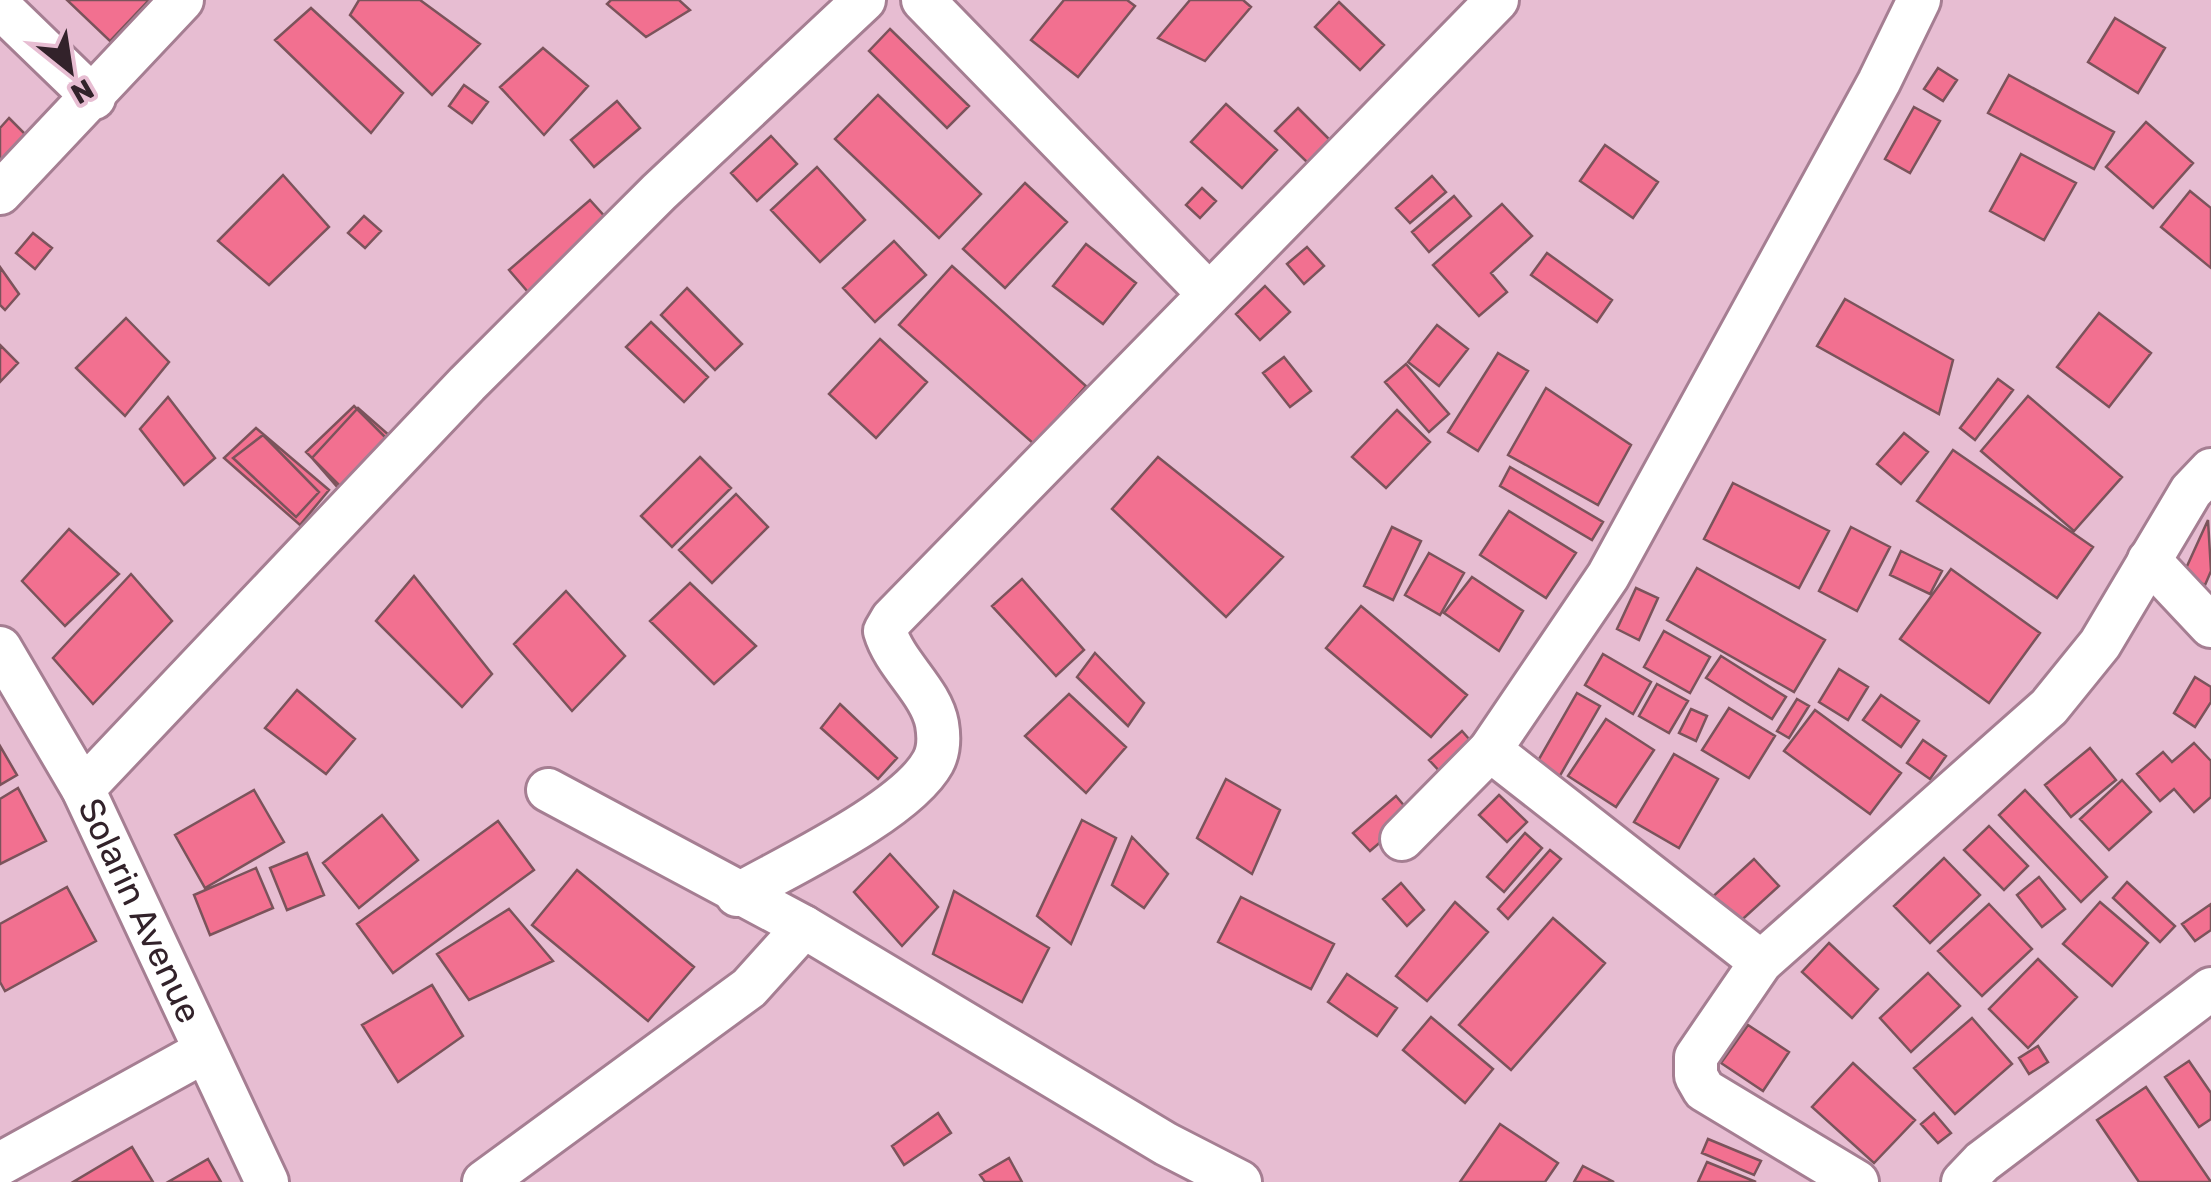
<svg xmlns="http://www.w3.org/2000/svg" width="2211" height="1182" viewBox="0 0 2211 1182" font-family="Rubik,sans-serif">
	<rect width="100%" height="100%" fill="#e7bdd2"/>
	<path fill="#f27090" stroke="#7b535b" stroke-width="2.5" d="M67,0H149L110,41Z
		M359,0H420L480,44L432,95L350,15Z
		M611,0H679L690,10L646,37L607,4Z
		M1064,0H1127L1135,6L1078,77L1031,40Z
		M1190,0H1243L1251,7L1205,61L1158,38Z
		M1339,2L1384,45L1360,70L1315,27Z
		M311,8L403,93L371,133L275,40Z
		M2115,18L2165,48L2138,93L2088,62Z
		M890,29L969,106L947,128L869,51Z
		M543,48L588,86L544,135L500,87Z
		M1938,68L1957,80L1943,101L1924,89Z
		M2009,75L2114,132L2094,169L1988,113Z
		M464,85L488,102L472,123L449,106Z
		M878,95L981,194L939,238L835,139Z
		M617,101L640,128L594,167L571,140Z
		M1226,104L1277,150L1242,188L1191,142Z
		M1914,107L1940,121L1910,173L1885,159Z
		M1298,108L1332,142L1309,164L1275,131Z
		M9,118L26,135L0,163V128Z
		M2146,122L2193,163L2153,208L2106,167Z
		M771,136L797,164L757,201L731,173Z
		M1605,145L1658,182L1633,218L1580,181Z
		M2021,154L2076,183L2044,240L1990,211Z
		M817,167L865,220L820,262L771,210Z
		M283,175L329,227L269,285L218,241Z
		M1432,176L1446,192L1410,223L1396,208Z
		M1025,183L1067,222L1005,288L963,249Z
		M1202,188L1216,201L1200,218L1186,205Z
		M2190,191L2211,208V268L2161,227Z
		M1454,196L1471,216L1429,252L1412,232Z
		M590,200L616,229L534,299L509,270Z
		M1502,204L1532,236L1491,273L1507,292L1479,316L1433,265Z
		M364,216L381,231L365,248L348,233Z
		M33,233L52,248L35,269L16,253Z
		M894,241L926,275L875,322L843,288Z
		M1086,244L1136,283L1103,324L1053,286Z
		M1307,247L1324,266L1304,284L1287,264Z
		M1547,253L1612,300L1597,322L1531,275Z
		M952,266L1086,386L1034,444L899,325Z
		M0,267L19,294L5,310L0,305Z
		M1265,286L1290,312L1260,340L1236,314Z
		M687,288L742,344L715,370L661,315Z
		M1845,299L1953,360L1939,414L1817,346Z
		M2099,313L2151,353L2109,407L2057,367Z
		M126,318L169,362L125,416L76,368Z
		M651,322L708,377L684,402L626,347Z
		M1437,325L1468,349L1439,386L1408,362Z
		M880,339L927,382L876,438L829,394Z
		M0,345L18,363L0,382Z
		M1498,353L1528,371L1478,451L1448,432Z
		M1284,357L1311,391L1290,407L1263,373Z
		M1406,364L1449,414L1429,432L1385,382Z
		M1998,379L2013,390L1975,440L1960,428Z
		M1546,388L1631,445L1598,505L1508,455Z
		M2028,396L2122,477L2074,531L1981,451Z
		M168,397L215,458L184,485L140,429Z
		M354,406L387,439L340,486L306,452Z
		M358,408L398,443L345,496L312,458Z
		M1397,410L1430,442L1386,488L1352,457Z
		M256,428L329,490L300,525L224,458Z
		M1904,433L1928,452L1901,484L1877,464Z
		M263,435L319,492L296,517L233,458Z
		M1953,450L2093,547L2057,598L1917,501Z
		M700,457L731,488L672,547L641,516Z
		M1158,457L1283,557L1226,617L1112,509Z
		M1510,467L1603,522L1592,540L1500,486Z
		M1733,483L1829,531L1799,588L1704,539Z
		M736,494L768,527L712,583L679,550Z
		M1509,511L1576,553L1546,598L1480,555Z
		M2208,520L2211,571L2205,585L2183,575Z
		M1392,527L1421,541L1393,600L1364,586Z
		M1851,527L1890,547L1857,611L1819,591Z
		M69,529L119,574L65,626L22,581Z
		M1901,551L1942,571L1930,594L1890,575Z
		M1429,553L1464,573L1440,615L1405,595Z
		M1697,568L1825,640L1794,692L1667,620Z
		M1951,569L2040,633L1989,703L1900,639Z
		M131,574L172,621L93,704L53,658Z
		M414,576L492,674L462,707L376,621Z
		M1472,577L1523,611L1499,651L1444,613Z
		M1022,579L1084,650L1056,676L992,606Z
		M690,583L756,646L714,684L650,621Z
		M1636,588L1658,598L1639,640L1617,629Z
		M566,591L625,656L572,711L514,644Z
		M1361,606L1467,695L1431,737L1326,648Z
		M1664,631L1710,657L1690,693L1644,667Z
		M1095,653L1144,703L1128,726L1077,677Z
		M1603,654L1651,682L1633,714L1585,685Z
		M1721,656L1786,697L1772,719L1706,678Z
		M1839,669L1868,687L1848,720L1819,702Z
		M2195,677L2211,687V702L2195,727L2174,713Z
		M1657,684L1688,701L1669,733L1639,716Z
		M297,690L355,739L326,774L265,728Z
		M1577,693L1600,706L1554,786L1531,773Z
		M1069,694L1126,747L1086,793L1025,736Z
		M1881,695L1919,721L1901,747L1863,720Z
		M1797,699L1809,706L1789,738L1777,731Z
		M840,704L897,758L878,779L821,728Z
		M1729,708L1775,736L1749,778L1702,750Z
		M1691,709L1707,716L1696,741L1679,733Z
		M1815,710L1901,773L1870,814L1784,751Z
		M1606,719L1654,750L1616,807L1568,776Z
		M1462,731L1477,748L1444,776L1429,760Z
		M1923,740L1946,756L1930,779L1907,763Z
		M2194,743L2211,761V797L2194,812L2174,789L2160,801L2137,774L2163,752L2172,762Z
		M0,746L17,775L0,785Z
		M2090,748L2116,780L2071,817L2045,785Z
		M1674,754L1718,779L1679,848L1634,822Z
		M1226,779L1280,810L1252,874L1197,838Z
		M2122,780L2151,812L2109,850L2080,819Z
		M18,788L46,841L0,864V799Z
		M254,790L284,842L205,888L175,835Z
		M2025,790L2107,877L2081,902L1999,815Z
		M1499,795L1527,822L1507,842L1479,815Z
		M1396,796L1412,815L1370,851L1353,833Z
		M382,815L418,860L359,908L323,863Z
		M1082,820L1116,838L1071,944L1037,916Z
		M498,821L534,870L393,973L357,924Z
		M1989,826L2028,866L2004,890L1964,850Z
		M1525,833L1542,848L1504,892L1487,877Z
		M1132,837L1168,874L1144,908L1112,885Z
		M1550,850L1561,859L1508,919L1498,909Z
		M307,853L324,895L287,910L270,868Z
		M890,854L938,907L902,946L854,892Z
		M1944,858L1980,895L1930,943L1894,906Z
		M1754,859L1779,886L1734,927L1709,900Z
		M256,868L273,908L210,935L194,895Z
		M577,870L694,967L648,1021L532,925Z
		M2039,877L2065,909L2042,927L2017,895Z
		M2127,882L2175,926L2160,942L2113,898Z
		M1401,883L1424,910L1407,926L1383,899Z
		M67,887L96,941L5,991L0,982V924Z
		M954,891L1049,948L1022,1002L933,954Z
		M1241,897L1334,944L1311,989L1218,942Z
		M1455,902L1488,932L1427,1001L1396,976Z
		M2100,902L2148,943L2112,986L2063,944Z
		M1989,904L2032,949L1982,996L1938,951Z
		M2211,904V930L2195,941L2182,924Z
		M509,909L553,961L469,1000L437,954Z
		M1553,918L1605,963L1511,1070L1459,1025Z
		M1829,943L1878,989L1852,1018L1802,972Z
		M2038,959L2077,997L2028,1048L1989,1009Z
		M1928,973L1960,1006L1911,1052L1880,1018Z
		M1347,974L1397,1008L1377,1036L1328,1002Z
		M432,985L463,1036L398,1082L362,1025Z
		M1431,1017L1493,1069L1465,1103L1403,1050Z
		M1972,1018L2012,1064L1955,1114L1914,1068Z
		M1748,1025L1789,1052L1763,1091L1721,1063Z
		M2038,1046L2048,1062L2029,1074L2019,1058Z
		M2189,1061L2211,1093V1119L2199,1127L2165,1077Z
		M1853,1063L1915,1120L1874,1163L1812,1107Z
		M2146,1087L2211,1182H2139L2097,1120Z
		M938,1113L951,1133L904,1165L892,1146Z
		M1934,1113L1951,1133L1938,1143L1921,1124Z
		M1500,1124L1558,1163L1545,1182H1460Z
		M1708,1139L1761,1161L1754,1175L1702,1153Z
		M132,1147L153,1182H73Z
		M1009,1158L1022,1182H985L980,1175Z
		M208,1159L221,1182H168Z
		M1707,1162L1756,1182H1698Z
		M1583,1166L1614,1182H1574Z"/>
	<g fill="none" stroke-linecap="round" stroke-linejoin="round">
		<defs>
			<g id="minor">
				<path d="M923,0L1209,294"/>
				<path d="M0,7L94,98"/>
				<path d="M0,193L182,0"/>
				<path d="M2149,560L2211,626"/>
				<path id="s1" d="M0,648L83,789L267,1182"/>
				<path d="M1490,750L1761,962"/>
				<path d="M83,789L467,384L659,192L864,0"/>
				<path d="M548,790L804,927L1166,1144L1240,1182"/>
				<path d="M1402,839L1490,750L1608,576L1879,82L1919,0"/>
				<path d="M737,895C788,866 906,811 933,762C939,751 939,736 937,724C931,691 895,665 885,631L892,619L1497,0"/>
				<path d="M0,1164L203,1052"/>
				<path d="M484,1182L749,988L804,927"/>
				<path d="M1857,1182L1704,1090L1696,1076V1057L1761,962L2049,707L2100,644L2191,491L2211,470"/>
				<path d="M1963,1182L1982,1162L2211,989"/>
			</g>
		</defs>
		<use href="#minor" stroke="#a57e92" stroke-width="48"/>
		<use href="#minor" stroke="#fff" stroke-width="42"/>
	</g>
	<g text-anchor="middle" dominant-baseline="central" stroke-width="9" stroke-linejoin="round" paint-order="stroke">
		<g font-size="35" fill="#32222a" stroke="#e7bdd2">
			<text stroke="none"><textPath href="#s1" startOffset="298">Solarin Avenue</textPath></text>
		</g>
	</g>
	<g transform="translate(70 70) rotate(150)" stroke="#e7bdd2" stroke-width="8" paint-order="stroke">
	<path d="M0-8L18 38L0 25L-18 38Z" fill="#32222a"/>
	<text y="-15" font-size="28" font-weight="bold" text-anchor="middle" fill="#32222a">N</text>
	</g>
</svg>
